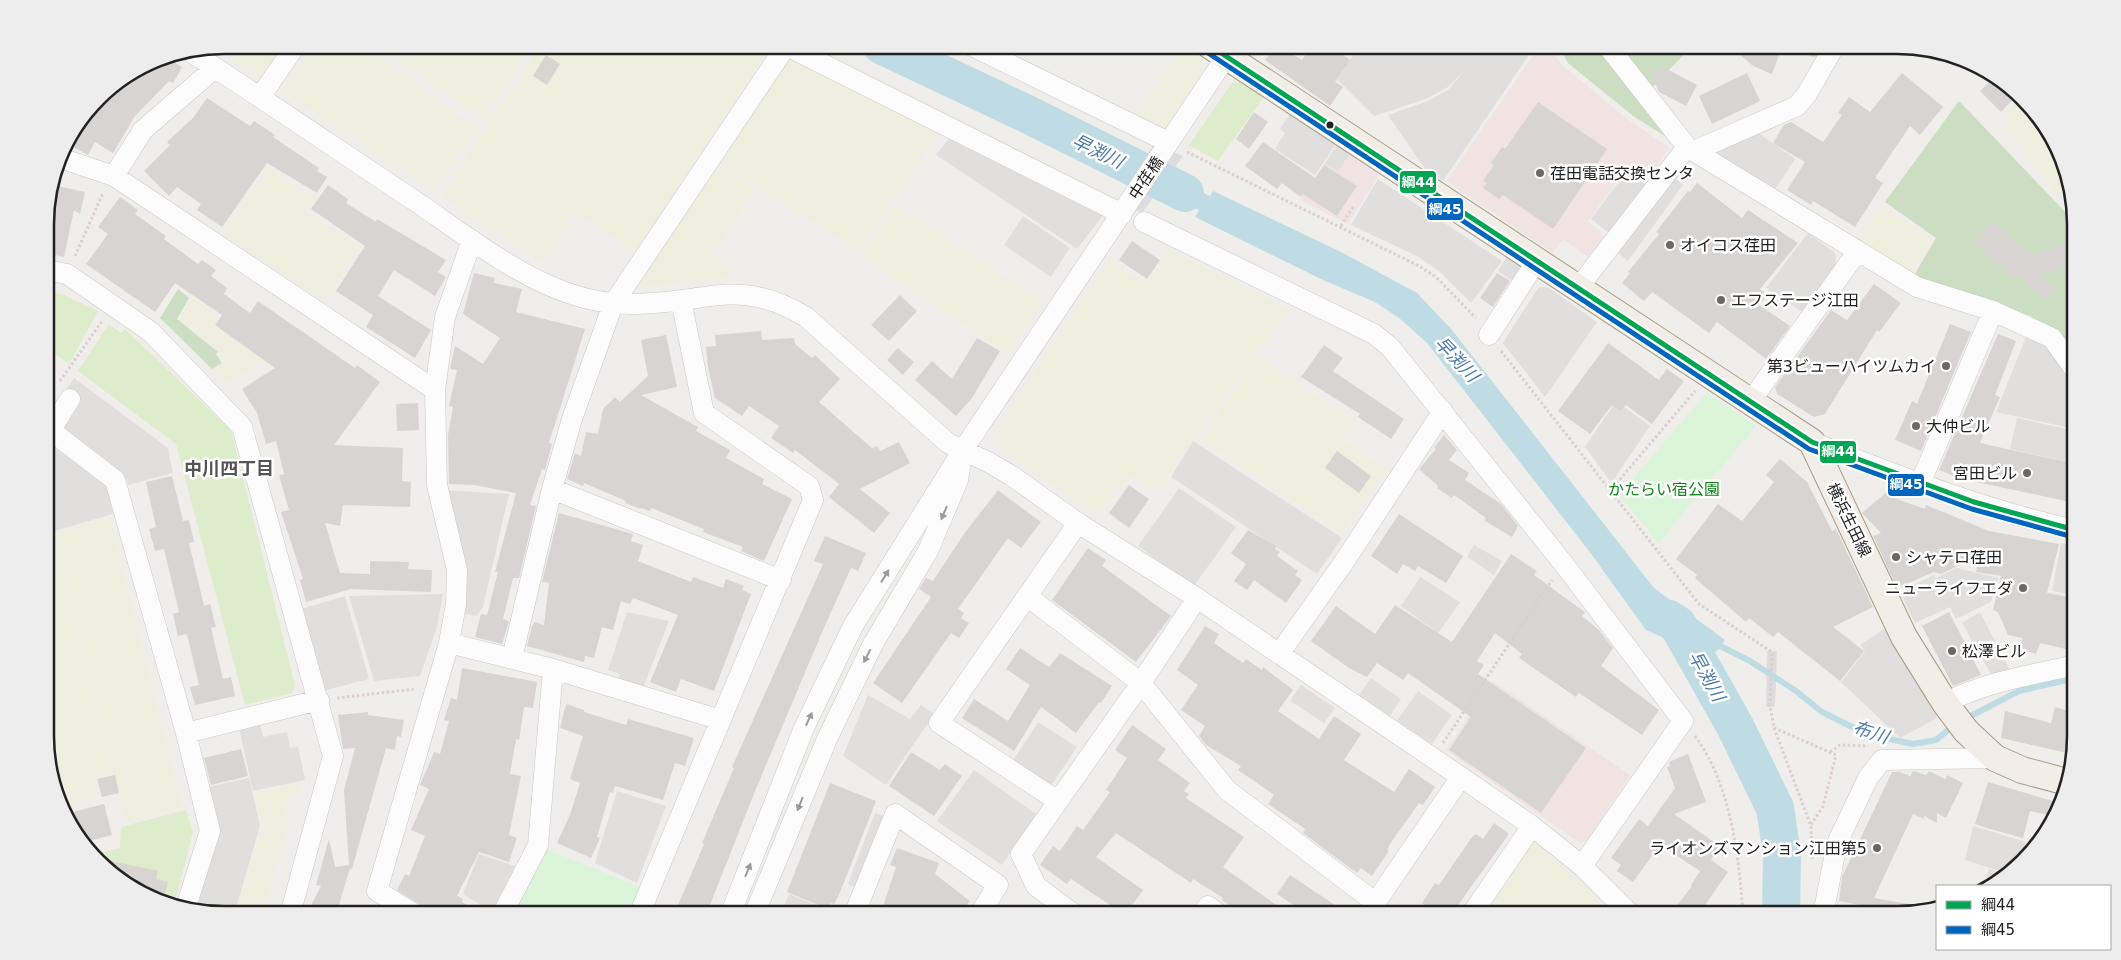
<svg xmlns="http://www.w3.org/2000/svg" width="2121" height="960" viewBox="0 0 2121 960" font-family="'DejaVu Sans','Noto Sans JP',sans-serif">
	<rect width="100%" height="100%" fill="#f0eeeb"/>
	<path fill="#f1e3e1" d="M1540,45L1549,47L1562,65L1626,118L1670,148L1645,181L1627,168L1588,221L1601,232L1600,234L1604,238L1588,257L1563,239L1553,253L1446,181Z
		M1338,143L1381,172L1348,224L1300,200Z
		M1493,681L1630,775L1588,840L1580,843L1446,750Z"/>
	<path fill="#efefdf" d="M224,45H286L262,79L214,47Z
		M314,45H362L478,129L434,190L282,92Z
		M376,45H533L483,120Z
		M542,45H759L769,50L635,252L575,212L543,262L442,197L485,127Z
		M1183,45H1189L1204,55L1203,68L1165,129L1137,115Z
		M790,59L939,133L858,251L717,159Z
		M2019,100L2039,115L2069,188L2059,198L2003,120Z
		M717,162L754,189L713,254L729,269L728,277L640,287L639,277Z
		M268,168L313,198L304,211L360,247L325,301L224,235Z
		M897,205L1042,302L1008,353L863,256Z
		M1881,206L1932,239L1909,273L1859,241Z
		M1170,250L1289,310L1195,436L1157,493L1130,475L1096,514L1004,452L997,431L1109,261L1146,284Z
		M192,298L219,316L212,325L247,351L250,347L266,358L228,383L215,369L224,363L217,354L219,351L179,319Z
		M1256,357L1353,421L1341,439L1385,469L1342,533L1201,439Z
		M110,519L182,808L126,822L54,533Z
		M53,533L112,773L92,778L97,797L65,805L58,787L47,740L46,535Z
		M301,783L296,797H290L282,821L288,823L263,915H235L262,826L255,793Z
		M1535,841L1586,887L1610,915H1560L1557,912L1555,915H1520L1493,897Z"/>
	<path fill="#ddeccb" d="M1241,82L1264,97L1218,161L1189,145L1232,83Z
		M46,292L62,294L98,311L69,364L46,347Z
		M109,324L121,333L125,329L231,430L295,685L292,693L245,705L176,444L78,371Z
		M186,810L193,832L174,905L156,901L94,854L120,848L121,827Z"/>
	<path fill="#cbdec1" d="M1558,45H1599L1667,129L1665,136L1633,116L1568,63Z
		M1631,45H1693L1648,92L1622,56Z
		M1776,45H1827L1824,53L1814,57Z
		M1959,101L2075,222V328L2062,342L2031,316L1913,277L1936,238L1885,202Z
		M178,289L189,298L177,319L218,352L216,354L222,363L212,369L160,318Z"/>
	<path fill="#daf5da" d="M1707,393L1756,426L1658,543L1619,495Z
		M546,849L640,887L629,915H513Z"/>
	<path fill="#e0dfde" d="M1360,45H1481L1471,62L1482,45H1536L1443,181L1425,169L1388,115L1428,101L1448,90L1465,70L1448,87L1428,98L1374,116L1337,79Z
		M1291,112L1337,142L1315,175L1275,149L1285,133L1280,129Z
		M1757,132L1795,159L1773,192L1706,151Z
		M950,137L1105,213L1077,249L936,155Z
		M1338,144L1350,152L1338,172L1325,164Z
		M1628,170L1646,184L1609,233L1591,219Z
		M1672,175L1683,185L1628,261L1617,252Z
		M1378,179L1502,261L1471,303L1439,271L1417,256L1351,225Z
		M1023,216L1070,248L1051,277L1004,245Z
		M1808,233L1835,253L1837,268L1804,313L1766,288Z
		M1507,257L1522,267L1513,281L1498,271Z
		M1543,287L1549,288L1597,322L1545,397L1503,343L1538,288Z
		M2026,337L2052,349L2075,382V429L1996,412Z
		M46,357L56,366L46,382Z
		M74,378L168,448L173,473L128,485L127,479L48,417Z
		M1616,401L1650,426L1613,481H1610L1585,447Z
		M2017,418L2075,431V464L2010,449Z
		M46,441L108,486L113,514L54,531L46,499Z
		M1193,441L1342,538L1317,574L1171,477Z
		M1179,488L1236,527L1194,586L1138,546Z
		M446,490L509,494L483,607L477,616L461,613Z
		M46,503L53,531L46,532Z
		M2061,543L2075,546L2076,595L2052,591Z
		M1474,545L1502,561L1494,575L1467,557Z
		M1957,568L1998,578L1991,602L1956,619L1950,607L1915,623L1900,591L1934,575L1936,578Z
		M1420,577L1460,602L1438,633L1401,606Z
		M443,594L437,627L420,676L374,681L349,596Z
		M345,596L369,679L323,691L301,609Z
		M627,612L669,621L643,688L618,679L620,674L608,670Z
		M1980,612L2011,672L1995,681L1962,623Z
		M1887,627L1937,718L1900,738L1841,682L1865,651L1860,645Z
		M1371,678L1401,699L1390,716L1359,695Z
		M1301,685L1335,708L1324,723L1290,701Z
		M1418,691L1452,715L1432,744L1397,721Z
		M868,695L910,719L921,705L934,714L886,785L843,756Z
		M1038,722L1077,747L1050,787L1012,762Z
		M260,724L263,737L287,732L290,748L298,747L305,780L253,791L239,728Z
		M974,770L1036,814L1002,865L937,821Z
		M249,778L260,826L234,915L193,909L208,787Z
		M617,791L666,806L637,883L595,863Z
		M875,813L887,817L857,888L848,884Z
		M1973,826L2026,842L2021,858L2009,874L1965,860Z
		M479,854L515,866L492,912L463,894Z
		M1989,869L2008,875L1990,886H1984Z
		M789,894L841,915H780Z"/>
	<path fill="#bfdbe3" d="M1158,171L1210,196L1213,191L1339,251L1417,293L1452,330L1654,588L1725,640L1716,652L1694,639L1707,656L1683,667L1674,648L1662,637L1646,630L1589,551L1427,343L1399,318L1375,302L1323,280L1195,217L1199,210L1148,187Z"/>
	<path fill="#dedddd" d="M1154,144L1183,156L1142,213L1117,203Z
		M1767,651H1777L1775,707H1766Z"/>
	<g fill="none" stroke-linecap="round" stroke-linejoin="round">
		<path stroke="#bfdbe3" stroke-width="6" d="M1714,643L1750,661L1796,691L1822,712L1866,734L1913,744L1936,740L1954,725
			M1965,719L2019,691L2076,678"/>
		<path stroke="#bfdbe3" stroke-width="38" d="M881,45L1027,114L1185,193
			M1669,619L1678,625L1735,726L1775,808L1782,854L1781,915"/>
	</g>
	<path fill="#d7d4d2" d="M1277,45L1302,60L1312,45H1329L1350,60L1335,82L1343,87L1330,106L1265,60Z
		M1729,45H1754L1779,55L1772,74L1753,66Z
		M546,55L560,64L547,85L533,76Z
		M165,57L182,67L173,83L169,81L135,116L113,153L95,142L88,155L75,148L63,145L106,90L156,59Z
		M1663,67L1697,85L1686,106L1659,92L1650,73Z
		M1747,73L1760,101L1712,124L1699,96Z
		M1902,73L1943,107L1920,135L1910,126L1875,178L1883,183L1855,227L1813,201L1811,205L1787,190L1805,162L1773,143L1784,125L1791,122L1823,142L1842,115L1838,113L1849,97L1870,112Z
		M1992,79L2015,97L2001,112L1980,91Z
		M207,98L250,126L254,121L275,135L273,137L319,168L317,171L327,177L317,193L267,163L222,227L197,210L201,204L177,187L169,196L144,171L170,145L167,142L193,118Z
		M1538,102L1607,149L1553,229L1503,195L1499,199L1483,188L1487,183L1483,181L1494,165L1491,163L1502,147L1505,149Z
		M1254,112L1268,122L1249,149L1236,139Z
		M1263,142L1315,178L1324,165L1357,186L1337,216L1303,194L1301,197L1282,183L1277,189L1245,166Z
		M1697,183L1742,218L1748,210L1798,243L1760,289L1768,295L1759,305L1790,326L1766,359L1717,322L1709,333L1652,292L1644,301L1622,283L1630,273L1628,272L1659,234L1656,232L1688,191L1690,192Z
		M53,185L85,192L80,214L74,210L64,257L45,253V221Z
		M328,185L348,199L346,203L376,222L377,219L446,260L438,272L446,277L435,296L394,270L378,296L431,330L415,358L366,327L373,315L336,291L365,246L311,209Z
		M120,197L138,210L135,214L166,236L164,239L198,264L202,260L216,270L211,276L227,288L224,294L250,313L258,301L355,368L357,365L380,382L334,445L403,448L402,481L411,482L410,507L343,505L340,526L325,523L340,573L370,574V561L409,562L408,569L432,570L431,592L351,589L306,602L300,580L303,579L281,512L289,510L279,475L284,474L276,441L266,444L257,413L242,389L275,368L215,325L222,315L175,283L155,312L86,264L108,234L98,227Z
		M1993,221L2032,255L2075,240V264L2042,275L2056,287L2045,300L2016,275L2013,278L1973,242Z
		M1132,241L1160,260L1147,279L1119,260Z
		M474,273L495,278L494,283L522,289L516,312L585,329L549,443L552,444L545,470L542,469L530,505L536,506L519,578H513L503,619L509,621L502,644L475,637L481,614L487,615L498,572H495L516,493L474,485L449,484L448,435L453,407L449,406L457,370L450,369L455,346L483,364L500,338L463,314Z
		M1497,273L1510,281L1493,307L1480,298Z
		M1874,284L1901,303L1879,332L1877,330L1825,414L1814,417L1777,394L1775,387L1831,310L1847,320Z
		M900,295L917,311L889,341L871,325Z
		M1950,324L1971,332L1921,451L1895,440L1912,401L1917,404Z
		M761,331L762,340L794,338L795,344L812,358L815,355L840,379L819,402L872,448L877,446L880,451L899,442L910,463L860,489L890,513L874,533L829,497L839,484L795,450L793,453L771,438L779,426L749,406L742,416L715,398L708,367L706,347L716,346L715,335Z
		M1998,334L2016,341L1995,395L2000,397L1980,443L2075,464V503L1962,479L1939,470Z
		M666,335L677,387L641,395L698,427L696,431L730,450L726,458L764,479L762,484L792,499L764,561L741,551L743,547L703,532L704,529L651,508L650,511L641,508V509L625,503L626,501L584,483L583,486L567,479L575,453L581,456L586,432L598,434L603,409L615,397L620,402L648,376L641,340Z
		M977,338L1000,351L972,398L956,416L915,380L932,361L952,379Z
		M1608,343L1659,380L1667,369L1684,381L1652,424L1626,405L1621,411L1612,405L1590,434L1558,411Z
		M1324,345L1343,358L1333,371L1404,419L1391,439L1358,417L1360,414L1301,377Z
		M898,348L914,362L903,375L887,360Z
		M418,403L419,430L397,431L396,404Z
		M1444,435L1457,450L1449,460L1469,473L1465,480L1501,504L1518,526L1512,537L1485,521L1486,518L1454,495L1452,498L1437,488L1438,486L1419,469L1436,449L1434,448Z
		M1337,451L1371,476L1359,493L1325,468Z
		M1780,459L1807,482L1832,531L1836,529L1873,607L1833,627L1864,651L1840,681L1778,632L1773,637L1749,618L1746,622L1695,578L1697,575L1676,559L1718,504L1742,521L1774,482L1766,475Z
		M172,476L183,521L189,520L194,542L189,543L204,606L210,604L216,627L211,628L223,679L231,677L235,696L195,705L190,687L199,685L187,634L178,636L173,614L179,612L164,549L155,551L149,529L156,527L146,482Z
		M1129,485L1149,499L1129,528L1109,513Z
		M998,490L1041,522L1021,548L1008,538L958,609L964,613L961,618L969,623L959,638L951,633L902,703L873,683L931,597L919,589L926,578L933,581L964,534Z
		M1888,491L1894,498L1925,509L1926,505L1989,531L2059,544L2047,593L2076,598V647L2071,646L2070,650L2040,643L2036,654L2019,649L2023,638L2008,635L1998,612L1993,610L2001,576L1976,572L1979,556L1941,574L1934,572L1897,588L1873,536L1881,533L1862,513Z
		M559,513L633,534L631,541L643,545L638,561L691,582L693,577L723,588L726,579L744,586L742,590L751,594L714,691L681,679L676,692L650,682L678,615L633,598L630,604L621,601L613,630L602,627L594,658L585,656L584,662L527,646L532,626L535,622L544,625L549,583L542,582Z
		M1399,514L1463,556L1446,583L1418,566L1415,571L1403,564L1397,574L1371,556Z
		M1248,530L1276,546L1275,549L1280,552L1277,556L1298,571L1295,575L1302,580L1286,603L1254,580L1247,590L1234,581L1246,564L1231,553Z
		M825,536L866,553L858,571L851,568L823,630L755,791L706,915H674L704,844L702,843L734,768L732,767L823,564L814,561Z
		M1088,548L1106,560L1102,566L1171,616L1136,662L1052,600Z
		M1511,554L1537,571L1534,575L1585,612L1582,616L1599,630L1613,648L1601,666L1659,710L1642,735L1579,693L1576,697L1519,658L1522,654L1495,633L1477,661L1484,665L1478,674L1586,748L1541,813L1449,750L1471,717L1408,673L1403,680L1377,663L1367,677L1349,668L1311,641L1336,606L1375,634L1395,605L1452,642Z
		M1949,612L1981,675L1953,686L1922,626Z
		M1205,626L1219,634L1214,643L1243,663L1246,659L1262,670L1263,667L1293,690L1278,711L1319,739L1334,716L1361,734L1344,760L1394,792L1409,769L1435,787L1423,805L1419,803L1390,844L1387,850L1389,851L1372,876L1361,868L1357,873L1303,833L1305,829L1268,804L1274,795L1238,770L1241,766L1206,745L1199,736L1205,726L1181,710L1198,685L1177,670Z
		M1020,648L1049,667L1060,653L1112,686L1101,703L1099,702L1076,733L1041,707L1014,751L962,718L974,699L1008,721L1030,685L1006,669Z
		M462,668L537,682L533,708L524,707L519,740L516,739L510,774L521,776L509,835L517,838L509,862L479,852L457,896L463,899L462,902L482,915H437L397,890L405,874L409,876L425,836L411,830L429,789L420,785L434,752L440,754L449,721L444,720L451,698L457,700Z
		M566,704L584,710V712L626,725L628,719L694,738L685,766L675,763L663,800L615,786L613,793L610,792L597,837L600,838L591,858L557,843L570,815L580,783L570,779L583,736L560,728Z
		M2055,707L2076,713V736L2072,754L2001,738L2005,711L2051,723Z
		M368,712V715L404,720L401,737L397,736L395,750L386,748L352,869L350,868L336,915H306L321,886L316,885L329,839L335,867L349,865L344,790L355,748L343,749L338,715Z
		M1132,725L1166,749L1158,760L1190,783L1184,791L1189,794L1186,798L1244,837L1223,867L1290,915L1242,914L1222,900L1223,898L1193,879L1191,883L1116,833L1096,857L1143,890L1125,915L1071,879L1067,884L1040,865L1053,846L1060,851L1077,826L1083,830L1110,792L1106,790L1127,758L1115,750Z
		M241,749L248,776L211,785L204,758Z
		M911,752L940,770L945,764L962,776L934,816L889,786Z
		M1688,754L1706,802L1674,814L1720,846L1711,860L1728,872L1698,915H1670L1692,886L1691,885L1700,871L1660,845L1633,882L1617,871L1621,865L1611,858L1639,819L1648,826L1675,788L1667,767L1670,766L1669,762Z
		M1913,771L1926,775L1929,771L1945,779L1947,775L1963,783L1946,818L1937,813V823L1924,816V819L1913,814L1874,898L1920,906V912L1908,915H1870L1872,902L1870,907L1839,901L1842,877L1892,772H1900L1910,776Z
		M115,775L119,793L102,797L97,779Z
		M1988,782L2063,804H2062L2053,816L2030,811L2023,838L1987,828L1975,824Z
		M830,783L876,801L839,895L834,904L831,903L828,909L787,892Z
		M104,804L112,835L81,843L73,812Z
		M1494,823L1509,834L1451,915H1439L1422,903L1435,883L1439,885L1472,837L1476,834L1483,839Z
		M897,848L939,863L935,874L970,901L959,915H880L896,867L890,865Z
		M101,859L158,871L156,879L168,882L163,903L156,901Z
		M1290,875L1350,915H1309L1277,894Z"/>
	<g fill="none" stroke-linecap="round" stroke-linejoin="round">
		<defs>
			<path id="minor" d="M785,45L1122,214
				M970,45L1160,138
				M1607,45L1687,147
				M191,52C268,102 344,154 421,205C467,237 520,278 574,295C610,307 645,305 682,300C707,297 732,291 757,297C775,300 791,308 806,317L948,443L990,463L1012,476L1078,523L1197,598L1461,777L1532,826L1582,866L1631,915
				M260,97L296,45
				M1694,151L1797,106L1807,94L1835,45
				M60,158L114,176L435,390
				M114,176L143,130L215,68
				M1144,222L1374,334L1390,347L1563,563L1683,721L1582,866
				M46,270L67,274L151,332L242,427L333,756L290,915
				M1578,288L1687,147L1917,287L1993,311L2052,338L2075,370
				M1489,335L1536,262
				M1750,402L1857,252
				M46,427L115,480L186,733L210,831L186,907
				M50,431L70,399
				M1812,442C1898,476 1984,510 2075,530
				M1920,484L1993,311
				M552,489L781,580
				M1027,596L1141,683L1227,790L1376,903
				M449,643L553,669L721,720
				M1279,654L1344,562L1443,411
				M512,658L552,489L572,419L613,304L786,46
				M1945,703C1985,682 2031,675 2076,665
				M186,733L319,700
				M1058,801L939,723L1078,523
				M416,915L377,891L449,643L456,604L457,570L437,485L435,390L445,317L472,240
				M502,915L538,845L553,669
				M639,915L813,500L809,486L704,413L681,300
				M730,915L804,728L853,626L963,450L1234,45
				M754,915L827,739L873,644L928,551L958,480L960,467
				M854,915L895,814L998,885L979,915
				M1075,915L1036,886L1021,854L1141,683L1197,598
				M1201,915L1208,906L1220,915
				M1367,915L1461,777
				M1471,915L1532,826
				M1823,915L1837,843L1868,778L1882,760L1995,758"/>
			<path id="major" d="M1209,45L1812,442L1904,637L1945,703L1966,731L1995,758L2022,770L2067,782"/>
		</defs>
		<use href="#minor" stroke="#c9c8c7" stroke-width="21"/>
		<use href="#major" stroke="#a79c86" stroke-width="28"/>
		<path stroke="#dccecd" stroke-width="3" stroke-dasharray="2.5 2.5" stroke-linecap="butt" d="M1187,152L1417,265L1436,277L1476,318
			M1341,226L1353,207
			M75,256L103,193
			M1501,351L1699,604L1772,652L1770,706L1774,728L1811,826L1812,859
			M60,381L102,321
			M1610,491L1695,391
			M337,698L415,689
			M1774,728L1836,755L1823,806L1811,825
			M1695,736C1731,785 1739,856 1743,915
			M1443,743L1552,580
			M1830,752L1840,745L1868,746"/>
		<use href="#minor" stroke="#fdfcfc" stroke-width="20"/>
		<use href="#major" stroke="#f3ede7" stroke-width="26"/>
		<defs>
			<path id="bus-1" d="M1209,45L1812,442L1974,502L2075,530"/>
			<path id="bus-2" d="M1205,51L1809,449L1972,509L2073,537"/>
		</defs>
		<use href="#bus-1" stroke="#fff" stroke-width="9"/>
		<use href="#bus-2" stroke="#fff" stroke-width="9"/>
		<use href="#bus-1" stroke="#00a651" stroke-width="5"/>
		<use href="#bus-2" stroke="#0065bd" stroke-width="5"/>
	</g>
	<defs><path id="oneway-solid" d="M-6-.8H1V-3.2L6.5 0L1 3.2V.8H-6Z" transform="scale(1.25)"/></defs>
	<g fill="#9a9a9a">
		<use href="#oneway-solid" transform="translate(944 513) rotate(113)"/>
		<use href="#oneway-solid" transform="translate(885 576) rotate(-58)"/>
		<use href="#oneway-solid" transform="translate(867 656) rotate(117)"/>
		<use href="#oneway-solid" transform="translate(809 719) rotate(-65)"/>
		<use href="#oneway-solid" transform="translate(800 804) rotate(112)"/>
		<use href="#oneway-solid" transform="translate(748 870) rotate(-68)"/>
	</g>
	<circle fill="#222" stroke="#fff" stroke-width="2" cx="1330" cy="125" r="4.5"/>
	<g fill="#6a6968" stroke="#fff" stroke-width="2">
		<circle cx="1540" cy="173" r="5"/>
		<circle cx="1670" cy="245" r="5"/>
		<circle cx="1721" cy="300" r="5"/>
		<circle cx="1946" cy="366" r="5"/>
		<circle cx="1916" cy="426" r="5"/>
		<circle cx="2027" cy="473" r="5"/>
		<circle cx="1896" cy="557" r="5"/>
		<circle cx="2023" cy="588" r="5"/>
		<circle cx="1952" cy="651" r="5"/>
		<circle cx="1877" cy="848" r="5"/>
	</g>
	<g text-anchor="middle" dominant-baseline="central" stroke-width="5" stroke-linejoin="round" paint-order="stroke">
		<g font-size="16" fill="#222" stroke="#fff" text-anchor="start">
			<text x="1550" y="173">荏田電話交換センタ</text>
			<text x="1680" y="245">オイコス荏田</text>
			<text x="1731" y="300">エフステージ江田</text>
			<text x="1936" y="366" text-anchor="end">第3ビューハイツムカイ</text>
			<text x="1926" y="426">大仲ビル</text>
			<text x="2017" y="473" text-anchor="end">宮田ビル</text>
			<text x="1906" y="557">シャテロ荏田</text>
			<text x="2013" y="588" text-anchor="end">ニューライフエダ</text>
			<text x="1962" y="651">松澤ビル</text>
			<text x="1867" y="848" text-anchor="end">ライオンズマンション江田第5</text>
		</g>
		<g font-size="16" fill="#222" stroke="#fff">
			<text transform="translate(1146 178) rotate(-56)">中荏橋</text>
			<text transform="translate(1849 520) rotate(64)">横浜生田線</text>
		</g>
		<g font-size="16" fill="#0c8416" stroke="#fff">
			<text x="1664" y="489">かたらい宿公園</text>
		</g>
		<g font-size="18" font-style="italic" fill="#4a7aab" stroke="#fff">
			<text transform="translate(1098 151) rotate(26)">早渕川</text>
			<text transform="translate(1457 359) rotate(47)">早渕川</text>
			<text transform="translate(1707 676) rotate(61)">早渕川</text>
			<text transform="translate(1871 732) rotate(18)">布川</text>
		</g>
		<g font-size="18" font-weight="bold" fill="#555" stroke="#fff">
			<text x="229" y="468">中川四丁目</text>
		</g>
	</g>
	<path d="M0 0H2121V960H0ZM224 54H1897A170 170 0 0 1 2067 224V736A170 170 0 0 1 1897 906H224A170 170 0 0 1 54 736V224A170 170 0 0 1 224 54Z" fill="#ededed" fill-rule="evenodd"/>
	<path fill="none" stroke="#222" stroke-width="2.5" d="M224 54H1897A170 170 0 0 1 2067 224V736A170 170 0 0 1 1897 906H224A170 170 0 0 1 54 736V224A170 170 0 0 1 224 54Z"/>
	<g stroke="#fff" stroke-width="2">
		<rect x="1399" y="170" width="38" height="24" rx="5" fill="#00a651"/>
		<rect x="1426" y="197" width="38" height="24" rx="5" fill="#0065bd"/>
		<rect x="1819" y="440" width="38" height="24" rx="5" fill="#00a651"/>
		<rect x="1887" y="473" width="38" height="24" rx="5" fill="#0065bd"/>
	</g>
	<g font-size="14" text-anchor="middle" font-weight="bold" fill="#fff">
		<text x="1418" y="187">綱44</text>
		<text x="1445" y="214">綱45</text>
		<text x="1838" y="456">綱44</text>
		<text x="1906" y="489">綱45</text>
	</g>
	<rect x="1936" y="885" width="175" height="65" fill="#ffffff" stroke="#a7a7a7"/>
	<rect x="1946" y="901" width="25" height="8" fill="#00a651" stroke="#a7a7a7"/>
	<text x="1981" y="910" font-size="15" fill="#222222">綱44</text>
	<rect x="1946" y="926" width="25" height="8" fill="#0065bd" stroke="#a7a7a7"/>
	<text x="1981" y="935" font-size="15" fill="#222222">綱45</text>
</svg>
